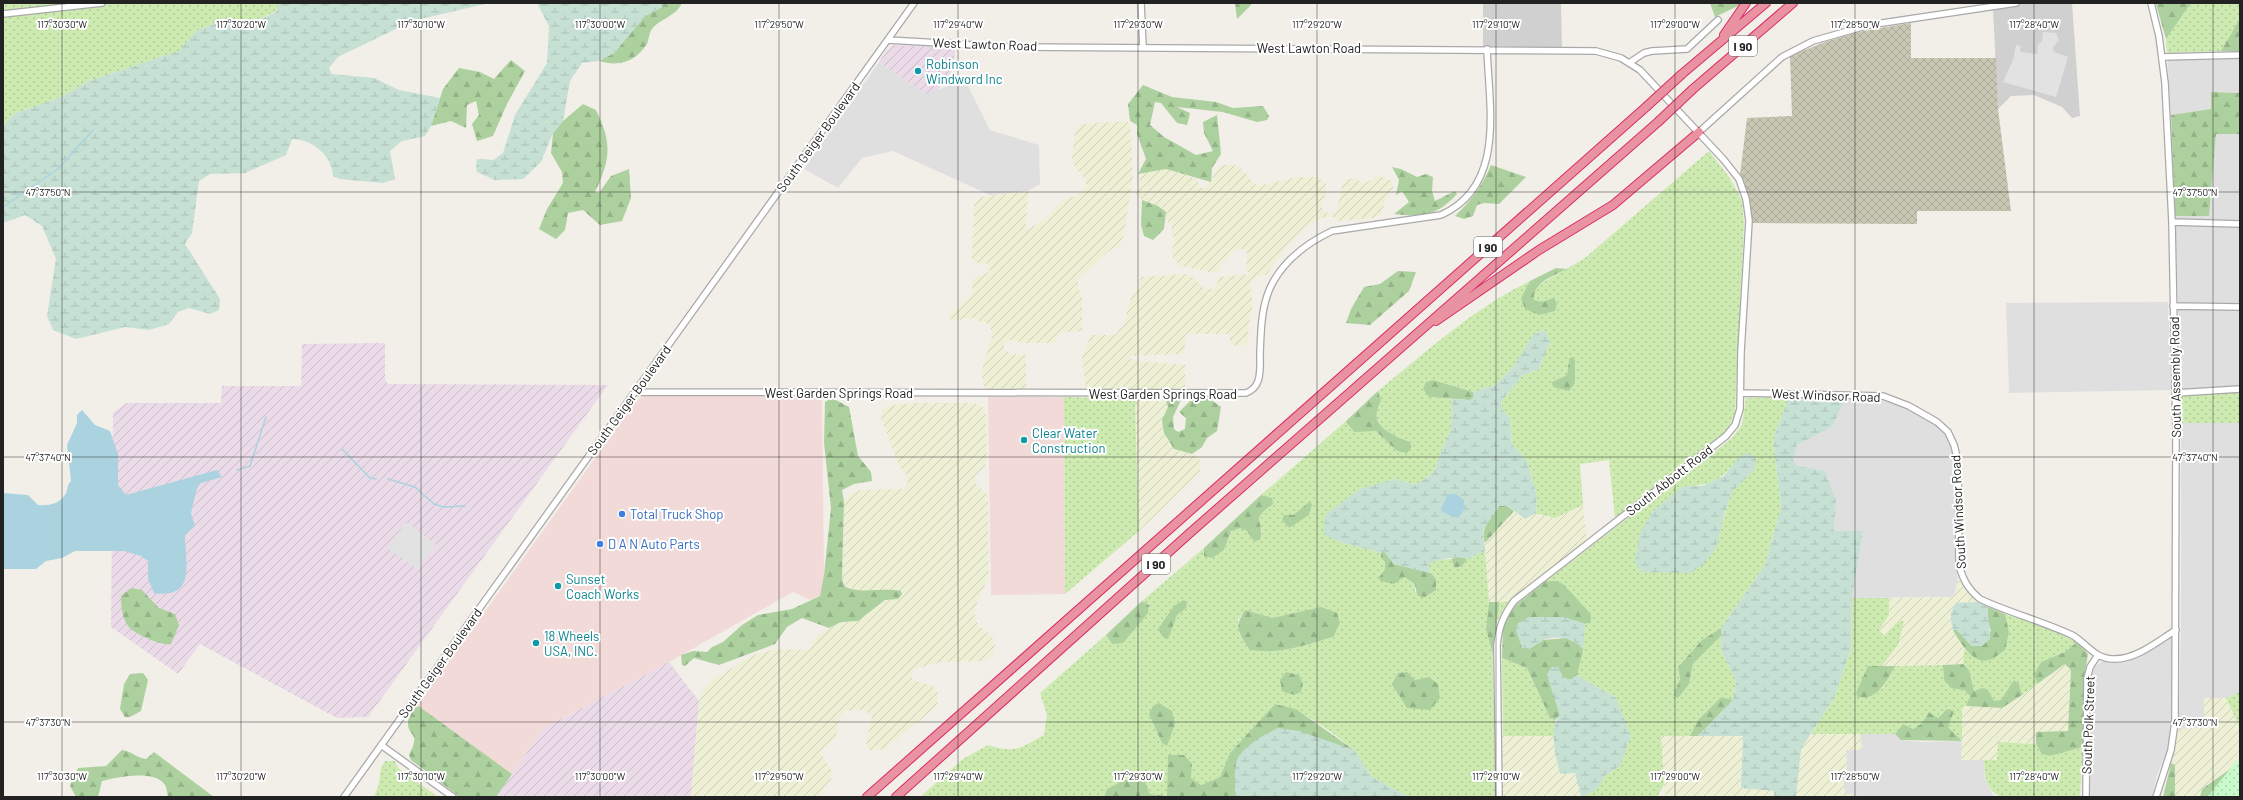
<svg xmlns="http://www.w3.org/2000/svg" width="2243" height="800" viewBox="0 0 2243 800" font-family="Barlow,sans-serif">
	<defs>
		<pattern id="industrial-furrows" width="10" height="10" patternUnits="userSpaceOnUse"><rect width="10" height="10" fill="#ebdbe8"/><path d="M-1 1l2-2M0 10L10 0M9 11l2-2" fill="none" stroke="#c9bcc7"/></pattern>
		<pattern id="construction-cross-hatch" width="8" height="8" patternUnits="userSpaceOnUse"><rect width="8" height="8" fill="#c7c7b4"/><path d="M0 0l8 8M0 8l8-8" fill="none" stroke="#abab9a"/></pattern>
		<pattern id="farmland-furrows" width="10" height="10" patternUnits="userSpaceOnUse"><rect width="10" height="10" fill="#eef0d5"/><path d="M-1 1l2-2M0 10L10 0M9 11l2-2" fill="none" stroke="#ccceb7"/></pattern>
		<pattern id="grass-dots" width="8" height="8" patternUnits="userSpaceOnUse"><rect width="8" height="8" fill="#cdebb0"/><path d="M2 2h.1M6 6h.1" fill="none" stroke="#b0c997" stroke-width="1.8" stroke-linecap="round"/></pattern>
		<pattern id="forest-firs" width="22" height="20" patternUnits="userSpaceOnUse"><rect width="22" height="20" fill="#add19e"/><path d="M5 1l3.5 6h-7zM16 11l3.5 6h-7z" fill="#95b388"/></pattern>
		<pattern id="wetland-marsh" width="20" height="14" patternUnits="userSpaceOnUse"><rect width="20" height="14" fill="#c6e0d4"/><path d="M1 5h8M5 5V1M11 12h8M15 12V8" fill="none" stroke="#aac0b6"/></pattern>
		<pattern id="park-dots" width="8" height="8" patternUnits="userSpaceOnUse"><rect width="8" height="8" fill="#c8facc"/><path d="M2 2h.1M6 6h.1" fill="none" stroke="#acd6af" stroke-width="1.8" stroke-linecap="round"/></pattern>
	</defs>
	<rect width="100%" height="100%" fill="#f2efe9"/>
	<path fill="#e0dfdf" d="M2240,51V93L2211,92V109L2171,115L2167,53Z
		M879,62L926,94L965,80L990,130L1039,145L1040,184L1028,191L990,195L893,151L862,158L838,188L804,169Z
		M2216,134H2240V386L2181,389L2175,216H2209Z
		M2168,302L2172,390L2009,393L2006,303Z
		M1846,398H1872L1898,404L1930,421L1941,430L1950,442L1954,455L1955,564L1958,578L1955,593L1952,597L1852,598L1863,531H1834L1836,501L1797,466L1793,460L1797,445L1832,427Z
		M2181,423H2240V692L2226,698H2204L2205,728L2179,729L2181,621Z
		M2172,637V723L2167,751L2157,775L2152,797H2087L2090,678L2095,667L2101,662H2123L2139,657Z
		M1860,734H1895L1901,740L1921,742L1962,741V760H1984L1985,779L1994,797H1857V795H1845L1843,778L1847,767L1846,750L1862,749Z"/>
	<path fill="#f2dad9" d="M644,396H822L824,575L820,596L810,600L793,592L669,662L544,728L512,774L417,706L637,400Z
		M988,396L1064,397L1065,594L991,595Z"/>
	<path fill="url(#industrial-furrows)" d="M894,45L955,47L954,68L938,90L926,94L879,62L887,50Z
		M385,343V380L388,384L608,385L368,717L337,718L200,644L178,674L111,627L113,413L126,403H221L222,386H301L302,344Z
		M669,662L699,701L691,797H496L544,728Z"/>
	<path fill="#d0d0d0" d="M1483,3H1561L1562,48L1483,47Z
		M2026,3H2072L2080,116L2072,118L2062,107L2034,95L2011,96L1998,109L1993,9Z"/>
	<path fill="url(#construction-cross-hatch)" d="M1911,23V58H1996L1998,109L2011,211H1917V224L1753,223L1747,193L1740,175L1747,118L1792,116L1790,56L1825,42L1858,32Z"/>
	<path fill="url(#farmland-furrows)" d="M1126,121L1130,124L1133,176L1124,234L1120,246L1110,250L1078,280V287L1082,298V331L1063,332L1056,338V343H1024L1010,340L1004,343V351L1011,354L1026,355V390L985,389L982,377L983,364L992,337L990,324L981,322L975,318L955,320L946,318L972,294L973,278L989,272L988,263L978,264L972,260L974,205L980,197L1028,191L1026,227L1030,228L1044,220L1062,201L1069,197H1076L1086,187V181L1073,164L1072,157L1075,132L1080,124Z
		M1221,165H1235L1247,174L1253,183L1258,186L1297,177H1318L1326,184V191L1322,208L1324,212L1331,214L1336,213L1342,186L1347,179H1356L1364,184L1379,175L1392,181L1393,188L1387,196L1381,214L1374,218L1339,221L1333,217H1323L1308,226L1285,249L1267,274L1257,277L1250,283L1253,305L1248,327L1249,340L1243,346L1231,345L1229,334H1186L1184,354L1130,356L1131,360L1185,365V389H1086L1082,357L1091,335H1115L1123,326L1131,298L1138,288L1141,277L1187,274L1197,280L1204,289H1212L1217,285L1218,277L1251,274L1246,270L1247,252L1240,248L1232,252L1220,265L1218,272L1213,273L1178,265L1171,255L1174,242L1171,226L1166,218V212L1158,206L1142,200L1136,195L1141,176L1144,173L1166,169L1197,179L1199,187L1204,189Z
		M1137,399L1166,400L1168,407L1164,433L1170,444L1174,449L1199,457L1200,464V472L1139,531L1135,407Z
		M914,403H975L984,408L986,415L987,457L985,466L975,476L976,484L986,493L988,501L989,575L975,608V619L979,626L992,636L995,646L993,654L985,661L941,662L915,669L911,672L912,680L932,685L938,693L937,706L885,749L870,750L866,744L872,716L864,710L845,711L840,717L836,737L822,750V755L832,771L831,780L823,788L822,797H691L699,701L705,687L712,680L754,655L776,649L810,650L817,635L829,628L841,622L858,621L886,600L898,599L849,588L844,586L842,578L844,501L850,494L860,490L903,489L907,484L906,475L899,466L881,418L883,409L893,405Z
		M1583,505L1587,541L1509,602H1489L1485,543L1514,511L1524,519L1536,513L1555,518Z
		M1958,578L1967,592L1978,602L1957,603L1952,609L1950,616L1953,630L1964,649L1963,664L1882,666L1898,645L1897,622L1884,636L1879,630L1889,615V598L1952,597L1955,593Z
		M2065,664L2071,670L2068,731L2036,732V744L1998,742L1997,760H1961L1962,706L2002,708Z
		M2204,698H2226L2240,728V762L2202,789L2199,797H2175V765L2171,763L2179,729L2205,728Z
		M1811,734H1860L1862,750H1846L1847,767L1843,778L1845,794L1857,795V797H1796L1801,749Z
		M1503,736H1554L1560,774L1575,773L1581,797H1503Z
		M1661,736H1743L1741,788L1775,791L1774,797H1665Z"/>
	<path fill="url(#grass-dots)" fill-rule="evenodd" d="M3,3H280L276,11L250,24L219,22L196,31L179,51L89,81L63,96L14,114L3,126Z
		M2191,3H2240V21L2221,51L2167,53L2166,39Z
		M1709,151L1729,177L1742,200L1744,223L1735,412L1730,425L1720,437L1615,518L1609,460L1580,464L1583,505L1555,518L1536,513L1537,496L1527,461L1512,444L1510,418L1502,409L1501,402L1522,376L1539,369L1550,342L1544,330L1533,335L1514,366L1495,385L1473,392L1433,380L1429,397L1452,399L1451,428L1433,473L1416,485L1395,479L1337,541L1381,553V558L1385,562V569L1379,576L1404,577L1414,583L1415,592L1436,579L1431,573L1428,564L1433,560L1451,559L1455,568L1462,566L1467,559L1485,551L1489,602L1486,629L1493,655L1495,797H1409L1372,777L1354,750L1330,731L1296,709L1275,704L1230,753L1220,777L1201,785L1191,778L1192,764L1167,796L1150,794L1144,779C1128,780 1111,781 1104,797H920L963,759L988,745C1016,754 1020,748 1044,735L1047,715L1040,693L1106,635L1112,644L1149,605L1142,601L1204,548V555L1224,550L1231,531L1240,527L1247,531L1254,540L1262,533C1257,515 1261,512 1272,498L1261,495L1346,421L1354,431H1376L1397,451L1410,442C1399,438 1374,428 1377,412C1377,408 1380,404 1381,400L1378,391C1426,352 1474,308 1530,281L1522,298L1542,302L1534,300L1533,292L1537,286L1585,258ZM1569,359V391L1552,382L1567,375ZM1309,502L1289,528L1282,520L1293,515ZM1245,610L1273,618L1340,623L1333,637C1306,645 1278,655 1250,650L1239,634L1238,620Z
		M2240,386V423H2181V389Z
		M1064,397L1137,399L1135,407L1139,531L1065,594Z
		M1789,397L1775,434L1774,446L1781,508L1765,565L1721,628L1702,640L1678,667L1680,679L1673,695L1689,684L1693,664L1721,636V650L1736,681L1733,700L1721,697L1698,720L1690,736H1661L1664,785L1657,797H1583L1595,790L1605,776L1620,766L1616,698L1577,675L1585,624L1591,622L1558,581H1546L1732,438L1742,425L1746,398ZM1740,456C1734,487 1723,516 1717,546L1684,486C1714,486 1722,479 1740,456Z
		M1852,598H1889V615L1879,630L1884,636L1897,622L1904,621L1898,645L1882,666H1868L1882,689L1895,666L1943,665L1944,680L1964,690L1970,696L1966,706H1962V741L1948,727L1953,711L1938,718L1929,712L1921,724L1913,729L1903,724L1895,734H1811L1834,698L1851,649Z
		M1499,602H1509L1497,621Z
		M2005,614L2052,630L2077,642L2066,652L2041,662L2034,674L2037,684L2022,695L2019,684L2014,681L2001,701H1994L1982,688L1974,691L1969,670L1963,664L1964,649L1980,660L2009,632Z
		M1502,658L1527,668L1550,718L1555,720L1554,736H1503Z
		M2240,692V728L2226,698Z
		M1998,742L2036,744L2042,754L2050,756L2083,747L2080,797H2002C1985,791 1985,776 1984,760H1997Z
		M385,761H395L398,768L438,797H374L379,784L381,768Z"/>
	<path fill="url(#forest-firs)" d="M663,3H682C675,17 661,18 652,29C649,33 649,39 647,44C635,62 619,67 599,61L614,53L645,16L662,7Z
		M1235,3H1251V5L1237,19Z
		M1710,3H1740L1738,6L1715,17Z
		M2156,3H2191L2166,39L2156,4Z
		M2240,21V51H2221L2238,22Z
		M511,60L525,71L507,104L493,136L477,141L472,124L479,115L476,101L467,105L466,128L451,121L431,126L443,89L459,68L480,72L494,79Z
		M1143,85L1172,97L1216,102L1233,108L1263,106L1269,116L1267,120L1257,122L1223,112L1177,107L1190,113L1187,125L1177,123L1161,103L1155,102L1150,125L1164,137L1196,155L1213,151L1204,133L1203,122L1217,115L1221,154L1212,168L1211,182L1166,169L1138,174L1146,159L1137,134V125L1130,121L1128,104Z
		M2211,92L2240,93V134H2216L2209,216H2175L2171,115L2211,109Z
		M583,104L596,110C612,143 611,158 595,192L599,193L611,176L629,169L631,198L622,221L600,225L583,210L568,213L565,230L556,239L539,229L547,209L563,183L562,172L551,153L553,133L563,121Z
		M1491,165L1526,177L1499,204L1484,203L1477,205L1473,216L1464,219L1455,216C1472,200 1482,186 1491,165Z
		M1392,167L1401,169L1417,177L1426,174L1433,177L1432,191L1435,201L1455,191L1457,194C1437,216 1423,217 1394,214L1409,202L1402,191L1396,195L1399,180Z
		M1142,200L1158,206L1166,212L1164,229L1153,240L1144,236L1141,225Z
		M1556,268L1566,269C1553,277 1532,282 1534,300L1542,302L1554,298L1557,304L1555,311L1539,315L1525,309L1521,298L1530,281Z
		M1398,271L1416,272L1409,291L1370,325L1346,323L1351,309L1364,287L1380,284Z
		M1572,357L1575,360V383L1569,391L1553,387L1552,382L1567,375L1569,359Z
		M1433,380L1473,392L1474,397L1470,400L1429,397L1423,389L1426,382Z
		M1378,391L1381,400C1380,404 1377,408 1377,412C1373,428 1399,438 1410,442L1411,448L1407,453L1397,451L1376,431L1354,432L1346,421Z
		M1194,397L1210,399L1221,407L1217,431L1207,438L1202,447L1192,454L1174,449L1164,433L1162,420L1168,407L1166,400H1181L1173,417L1174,429L1178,432L1185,429L1186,418L1179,412Z
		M832,398L849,407L858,456L871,472L872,481L854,484L842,490L844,501L842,578L844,586C859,595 883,587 901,591L902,594L898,599L885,600L858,621L841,622L829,628L802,618L787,627L775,644L719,665L694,658L685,666L682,665L681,655L693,651L707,652L712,647L723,642L742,625L758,615L792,609L820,596L824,575L831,508L824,443L825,402Z
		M1261,495L1272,498L1273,504C1249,520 1265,520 1260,540L1254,541L1247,531L1240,528L1231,531L1224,550L1212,558L1204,556V548Z
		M1309,502L1312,504L1309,515L1289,528L1282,520L1284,515H1293Z
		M1499,506H1507L1514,511L1485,543C1479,530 1492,517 1499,506Z
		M1384,551L1394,564L1431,573L1436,579V590L1425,597L1418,596L1414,583L1404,577L1394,584L1380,581L1379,577L1385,569V562L1381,558V553Z
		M1461,556L1467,559L1462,566L1455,568L1451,559Z
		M1546,581H1558L1564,585L1591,614V622L1585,624L1563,617H1529V649L1543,640L1566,638L1579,644L1583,650L1577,675L1571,680L1547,674L1560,715L1555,720L1550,718L1527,668L1502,658L1503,624L1511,609Z
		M131,588L142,590L159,608L175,614L179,625L171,644C162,646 134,634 128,626C122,618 121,606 121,596Z
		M1184,600L1187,603L1186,608L1177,615L1168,639L1164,638L1158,629L1174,606Z
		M1142,601L1149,605L1148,613L1123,643L1112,644L1106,635Z
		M1489,602H1499L1493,655L1486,629Z
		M1321,607L1337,613L1340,623L1333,637C1306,645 1278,655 1250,650C1239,634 1233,628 1245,610L1273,618Z
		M1988,607L2005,614L2009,632L2005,650C2000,653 1994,659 1989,660C1973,665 1959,641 1953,630H1957L1972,646L1991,631L1987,619Z
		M1721,628V636L1693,664L1689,684L1678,698L1673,695L1680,679L1678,667L1702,640Z
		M2077,642L2088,654L2084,678L2083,747L2050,756L2042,754L2036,744V732L2068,731L2071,670L2065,664L2037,684L2034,674L2041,662L2065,652Z
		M1963,664L1969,670L1974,691L1982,688L1987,689L1994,701L2001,700L2014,680L2019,684L2022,695L2002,708L1966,706L1970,696L1964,690L1951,688L1944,680L1943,665Z
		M1868,666H1895C1887,680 1878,701 1858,697L1856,693Z
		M1286,672L1299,675L1303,684L1301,692L1294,695L1282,691L1280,680Z
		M1407,672L1415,680L1429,677L1438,684L1440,698L1430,710L1407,708L1392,684L1398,673Z
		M143,673L148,680L141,711L130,717H125L120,709L124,684L130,674Z
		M1721,697L1733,700L1698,736H1690L1698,720Z
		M1159,703L1172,711L1175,724L1167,746L1162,743L1149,714L1153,706Z
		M1275,704L1296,709L1354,750L1341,747L1237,761L1235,797H1104L1107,789L1124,780L1144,779L1150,794L1167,796L1168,755H1184L1192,764L1191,778L1201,785L1220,777L1230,753Z
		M417,705L512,774L496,797H460L411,760L409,755C422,730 407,738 408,722C408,717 414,710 417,705Z
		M1947,709L1954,711L1948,727L1962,741L1901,740L1895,734L1903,724L1913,729L1921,724L1929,712L1938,718Z
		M122,750C132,751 136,758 146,759L154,752L214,797H168C167,793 167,788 165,785C155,769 117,777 102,781L98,797H76L70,786L78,768L106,766Z
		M2240,762V797H2200L2202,789Z
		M2171,763L2175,765V797H2163Z"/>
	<path fill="url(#wetland-marsh)" d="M280,3H489L412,21L338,57L329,68L332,74L374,78L399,90L440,98L431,126L425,136L402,141L390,151L395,179L383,183L340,179L333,176C332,155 312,139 292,139L286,155L245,173L210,174L199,181L192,233L185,244L220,299L219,310L210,314L189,308L178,312L169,324L149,330L125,327L76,339L53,330L47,316L56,259L42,226L25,215L3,223V126L14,114L63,96L89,81L179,51L196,31L219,22L250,24L276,12Z
		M537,3H663L662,7L645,16L614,53L599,61L582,63L570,81L563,121L553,133L541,162L523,179L495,180L477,172L476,166L477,159L493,160L503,153L515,115L547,63L549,26Z
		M1545,330L1550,342L1539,369L1522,376L1501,402L1502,409L1510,418L1512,444L1527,461L1537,496L1536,513L1525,519L1508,506H1499C1494,514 1484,526 1483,535C1483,540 1485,545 1485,551L1467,559C1459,555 1435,559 1428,565L1431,573L1394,564L1384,551L1381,553L1337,541L1324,534L1325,515L1360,489L1395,479L1416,485L1433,473L1451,428L1452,399L1470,400L1474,397L1473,392L1495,385L1514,366L1533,335Z
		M1789,397L1846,398L1832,427L1797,445L1793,460L1797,466L1825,471L1836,501L1834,531H1863L1852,598L1851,649L1834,698L1801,749L1796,797H1774V791L1741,788L1743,736H1698L1733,700L1736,681L1721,650V628L1765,565L1781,508L1774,446L1775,434Z
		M1748,453L1756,459L1755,469L1732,492L1724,515L1717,546L1704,564L1690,573L1641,572L1635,561L1640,533L1653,511L1684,486H1702L1724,476L1740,456Z
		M1978,602L1988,607C1987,620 1991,628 1990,639L1982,646H1972L1957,630H1953C1950,618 1949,612 1957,603Z
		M1529,617H1563L1585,624L1583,650C1576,637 1556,635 1543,640C1538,642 1533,646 1529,649L1522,648L1516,630L1518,623Z
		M1552,667H1558L1563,677L1570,680L1577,675L1616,698L1631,736L1620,766L1605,776L1596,790L1583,797H1581L1575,773L1560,774C1556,757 1548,729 1560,715L1547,674Z
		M1278,728L1299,731L1354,750L1372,777L1409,797H1235C1235,786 1234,774 1236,763C1239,749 1266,733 1278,728Z"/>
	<path fill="url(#park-dots)" d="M2240,757V797H2207Z"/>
	<path fill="#e2e2e2" d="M2043,32L2056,33L2059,40L2053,47L2054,52L2068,57L2056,97L2003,82L2013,60L2016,45L2021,46L2020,52L2037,54L2038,45L2042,41Z
		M406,522L436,544L417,569L387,548Z"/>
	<path fill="#aad3df" d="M82,410L95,425L110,431L118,454V485L126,495L217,470L222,477L201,483L197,488L191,513L195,526L185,535C185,562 197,599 154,593L148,579V561L141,556L124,551H75L62,558L46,561L36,569H3V493L28,495L38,505C49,506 60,504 66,493C68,488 67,485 71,481L67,445L77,423V415Z
		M1448,494H1456L1464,500V510L1458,518L1442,512L1441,508Z"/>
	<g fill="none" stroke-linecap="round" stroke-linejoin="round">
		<path stroke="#aad3df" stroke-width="1.5" d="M3,207L58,169L93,130
			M342,449L370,478L376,479
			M237,470L250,466L266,417
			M388,479L415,487L434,504L443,507L465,506"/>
		<defs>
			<path id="minor" d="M1141,3L1143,47
				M2151,3L2159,36L2165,83L2172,222L2176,430L2175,722L2171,750L2156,797
				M3,14L102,3
				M888,40L1010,47L1596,51L1621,58L1640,70L1724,160L1739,179L1746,199L1749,221L1741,352L1740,409L1735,425L1726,436L1514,601C1503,616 1499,627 1497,645L1499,797
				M2162,57L2240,55
				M1629,63L1644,53L1652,51L1687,49L1718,20
				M1699,132L1782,57L1813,41L1869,25L2016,3
				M2172,222L2240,224
				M2173,306L2240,307
				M635,392L1246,393C1251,391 1256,387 1258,381C1261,373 1260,362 1260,354C1261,329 1261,304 1273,282C1286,259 1309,242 1332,231L1441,215C1506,186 1489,107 1487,49
				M1741,393L1883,396L1909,406L1937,422L1948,432L1954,445L1958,461L1959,565C1963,580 1968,589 1980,599C2010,613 2042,621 2072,635C2086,643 2095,659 2113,659C2136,660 2158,641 2176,630
				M2176,393L2240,389
				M381,745L453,797
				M344,797L914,3
				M2086,797L2087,679L2090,667L2098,655"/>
			<path id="highway" d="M1724,35L1746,3
				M1682,74L1766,3
				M1693,89L1793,3
				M1436,321L1539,250L1613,205L1699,132
				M867,797L1646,107
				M896,797L1191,532L1658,122"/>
		</defs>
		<use href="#minor" stroke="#a9a9a9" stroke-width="8"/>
		<use href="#highway" stroke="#dc2a67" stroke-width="10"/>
		<use href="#minor" stroke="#fff" stroke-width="5.5"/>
		<use href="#highway" stroke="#e892a2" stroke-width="8"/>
		<defs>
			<path id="highway-bridge" d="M1646,107L1682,74
				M1658,122L1693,89"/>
		</defs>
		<use href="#highway-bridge" stroke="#dc2a67" stroke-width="10" stroke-linecap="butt"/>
		<use href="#highway-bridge" stroke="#e892a2" stroke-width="8"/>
	</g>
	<path fill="none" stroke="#222" stroke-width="1" stroke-opacity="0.45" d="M62,3V797M241,3V797M421,3V797M600,3V797M779,3V797M958,3V797M1138,3V797M1317,3V797M1496,3V797M1675,3V797M1855,3V797M2034,3V797M2213,3V797M3,192H2240M3,457H2240M3,722H2240"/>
	<g fill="#0f9aa8" stroke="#fff" stroke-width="1.5">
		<circle cx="918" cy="71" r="4"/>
		<circle cx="1024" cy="440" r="4"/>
		<circle cx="558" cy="586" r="4"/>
		<circle cx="536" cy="643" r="4"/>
	</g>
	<g fill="#3f7fe0" stroke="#fff" stroke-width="1.5">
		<circle cx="622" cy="514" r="4"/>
		<circle cx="600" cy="544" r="4"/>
	</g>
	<g text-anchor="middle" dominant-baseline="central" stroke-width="4" stroke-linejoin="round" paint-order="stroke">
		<g fill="#fff" stroke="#646464" stroke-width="1">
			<rect x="1729" y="36" width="28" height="20" rx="3"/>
			<rect x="1474" y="237" width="28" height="20" rx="3"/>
			<rect x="1142" y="554" width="28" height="20" rx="3"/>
		</g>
		<g font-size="12" font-weight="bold" fill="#222">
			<text x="1743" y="46">I 90</text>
			<text x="1488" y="247">I 90</text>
			<text x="1156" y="564">I 90</text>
		</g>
		<g font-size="13" fill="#222" stroke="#fff">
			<text transform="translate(985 44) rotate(2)">West Lawton Road</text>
			<text x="1309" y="48">West Lawton Road</text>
			<text transform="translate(818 137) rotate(-54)">South Geiger Boulevard</text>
			<text transform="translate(2175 377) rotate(-91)">South Assembly Road</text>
			<text x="839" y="393">West Garden Springs Road</text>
			<text x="1163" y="394">West Garden Springs Road</text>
			<text transform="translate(1826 395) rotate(2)">West Windsor Road</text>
			<text transform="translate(629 400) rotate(-54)">South Geiger Boulevard</text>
			<text transform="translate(1669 480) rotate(-38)">South Abbott Road</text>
			<text transform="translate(1958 512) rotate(-93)">South Windsor Road</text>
			<text transform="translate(440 663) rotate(-54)">South Geiger Boulevard</text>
			<text transform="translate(2088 725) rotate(-88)">South Polk Street</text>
		</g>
		<g font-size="13" fill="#0d838f" stroke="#fff" text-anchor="start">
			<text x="926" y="64">Robinson<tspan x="926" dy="15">Windword Inc</tspan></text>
			<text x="1032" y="433">Clear Water<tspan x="1032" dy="15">Construction</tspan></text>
			<text x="566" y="579">Sunset<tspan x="566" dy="15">Coach Works</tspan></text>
			<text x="544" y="636">18 Wheels<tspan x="544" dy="15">USA, INC.</tspan></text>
		</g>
		<g font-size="13" fill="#366cbe" stroke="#fff" text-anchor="start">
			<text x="630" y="514">Total Truck Shop</text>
			<text x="608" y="544">D A N Auto Parts</text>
		</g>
	</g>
	<g font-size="10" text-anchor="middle" fill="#222" stroke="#fff" stroke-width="4" stroke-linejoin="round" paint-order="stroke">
		<text x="62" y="28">117°30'30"W</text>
		<text x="241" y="28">117°30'20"W</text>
		<text x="421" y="28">117°30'10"W</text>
		<text x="600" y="28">117°30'00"W</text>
		<text x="779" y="28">117°29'50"W</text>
		<text x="958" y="28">117°29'40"W</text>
		<text x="1138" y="28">117°29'30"W</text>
		<text x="1317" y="28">117°29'20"W</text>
		<text x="1496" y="28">117°29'10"W</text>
		<text x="1675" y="28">117°29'00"W</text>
		<text x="1855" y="28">117°28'50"W</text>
		<text x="2034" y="28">117°28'40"W</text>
		<text x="48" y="196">47°37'50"N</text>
		<text x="2195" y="196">47°37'50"N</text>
		<text x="48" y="461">47°37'40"N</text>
		<text x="2195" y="461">47°37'40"N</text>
		<text x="48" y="726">47°37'30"N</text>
		<text x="2195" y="726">47°37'30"N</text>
		<text x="62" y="780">117°30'30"W</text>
		<text x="241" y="780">117°30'20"W</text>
		<text x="421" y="780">117°30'10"W</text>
		<text x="600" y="780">117°30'00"W</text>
		<text x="779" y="780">117°29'50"W</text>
		<text x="958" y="780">117°29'40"W</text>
		<text x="1138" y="780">117°29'30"W</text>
		<text x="1317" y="780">117°29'20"W</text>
		<text x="1496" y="780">117°29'10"W</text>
		<text x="1675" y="780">117°29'00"W</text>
		<text x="1855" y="780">117°28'50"W</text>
		<text x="2034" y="780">117°28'40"W</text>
	</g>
	<rect width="2243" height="800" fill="none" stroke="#222222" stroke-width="8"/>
</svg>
